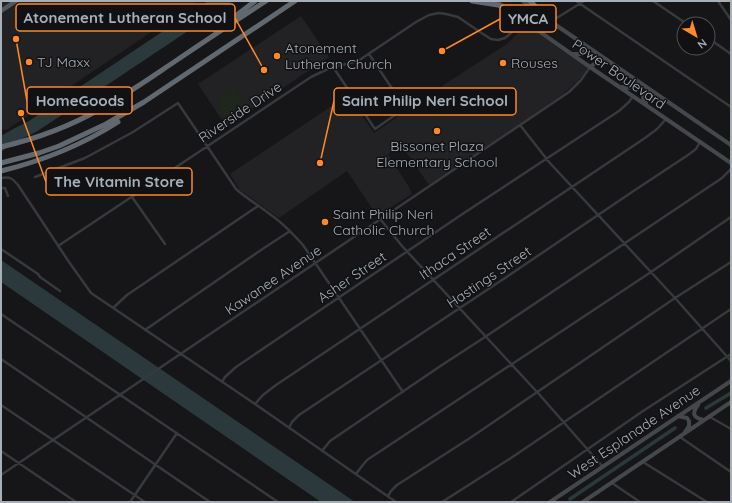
<svg xmlns="http://www.w3.org/2000/svg" width="732" height="503" viewBox="0 0 732 503" font-family="Quicksand,sans-serif">
	<rect width="100%" height="100%" fill="#161618"/>
	<path fill="#222225" d="M1,1H197L8,129L1,130Z
		M301,16L329,57L226,126L198,84Z
		M525,23L588,67L581,77L571,87L562,95L429,185L401,145L388,154L409,187L412,194L377,216L347,171L279,218L240,190L230,174L348,95L374,133L448,82L507,44L516,35Z"/>
	<path fill="#1e261d" d="M233,86L246,104L225,119C212,100 216,97 233,86Z"/>
	<path fill="#2b393d" d="M208,1H233L92,95L36,132L13,143L1,152V136L15,128L29,121Z
		M1,260L355,502H321L1,282Z"/>
	<g fill="none" stroke-linecap="round" stroke-linejoin="round">
		<path stroke="#2b393d" stroke-width="3.5" d="M706,408L731,393
			M570,499L675,428"/>
		<path stroke="#36393d" stroke-width="2.5" d="M576,1L731,107
			M653,1L687,24
			M718,1L731,20
			M552,21L584,1
			M708,38L731,54
			M333,67L375,129L405,108L369,54
			M520,125L549,162L675,298L731,361
			M35,177L85,158L133,132L178,103L236,189C247,199 260,206 271,215C283,223 293,234 303,245L403,392
			M1,178C10,176 13,179 18,185L69,262L91,293L94,295L255,404L396,502
			M1,188H5L8,196
			M132,197L165,244
			M381,220L402,246L538,393L603,467
			M58,246L311,77L330,68L358,61L416,22L429,15L439,13L446,14L458,17L483,34L491,39L498,40L505,38L511,33L521,19
			M1,249L38,274L40,277L60,291
			M113,308L127,295L258,206
			M1,314L278,502
			M145,330L261,250L290,231
			M1,359L210,502
			M222,382L225,377L236,367L464,213L619,111L629,102L633,96
			M255,404L263,395L276,385L645,138L657,129L666,119
			M1,405L145,502
			M710,417L731,429
			M289,428L292,422L299,415L505,278L635,190L688,155L696,149L700,142
			M680,437L731,472
			M1,451L76,502
			M322,451L330,441L442,365L485,337L722,178L731,169
			M643,462L707,502
			M356,474L362,466L367,460L651,272L731,217
			M1,475L569,92L581,80L590,67
			M612,483L640,502
			M388,496L391,491L397,485L470,438L675,298L731,262
			M1,502H2
			M130,502L177,433
			M442,502L511,458L731,309
			M511,502L643,411L731,354"/>
		<path stroke="#44484d" stroke-width="4" d="M496,1L590,67L731,163
			M523,1L540,13
			M521,19L526,14L531,13L543,20L552,22
			M550,21L731,145
			M531,26C530,20 531,17 537,17
			M573,54H582L585,50V45
			M590,67C595,63 600,60 606,60
			M622,87C630,89 633,88 635,80
			M646,103C643,99 642,97 645,93L649,92L654,95
			M698,405C691,414 694,418 704,420
			M678,416L687,418L689,421V426L685,432
			M550,502L731,381
			M583,502L731,402"/>
		<path stroke="#52575c" stroke-width="4.5" d="M1,11L16,1"/>
		<path stroke="#62686f" stroke-width="5" d="M472,1L498,5L506,8
			M530,1L552,22
			M216,31L255,1
			M1,147C35,139 69,127 100,109C126,95 150,78 174,62C205,41 235,21 266,1
			M1,163L39,153L59,146L106,124L144,102L295,1
			M1,171C42,161 82,145 118,122"/>
	</g>
	<g fill="#ff8827" stroke="#111113" stroke-width="1.5">
		<circle cx="277" cy="56" r="4"/>
		<circle cx="29" cy="62" r="4"/>
		<circle cx="503" cy="63" r="4"/>
		<circle cx="437" cy="131" r="4"/>
		<circle cx="325" cy="222" r="4"/>
	</g>
	<g text-anchor="middle" dominant-baseline="central" stroke-width="3" stroke-linejoin="round" paint-order="stroke">
		<g font-size="14" fill="#a7b0b9" stroke="#111113" text-anchor="start">
			<text x="285" y="48">Atonement<tspan x="285" dy="16">Lutheran Church</tspan></text>
			<text x="37" y="62">TJ Maxx</text>
			<text x="511" y="63">Rouses</text>
			<text x="437" y="146" text-anchor="middle">Bissonet Plaza<tspan x="437" dy="16">Elementary School</tspan></text>
			<text x="333" y="214">Saint Philip Neri<tspan x="333" dy="16">Catholic Church</tspan></text>
		</g>
		<g font-size="14" fill="#a7b0b9" stroke="#111113">
			<text transform="translate(619 74) rotate(35)">Power Boulevard</text>
			<text transform="translate(240 112) rotate(-34)">Riverside Drive</text>
			<text transform="translate(455 253) rotate(-34)">Ithaca Street</text>
			<text transform="translate(352 277) rotate(-34)">Asher Street</text>
			<text transform="translate(489 277) rotate(-34)">Hastings Street</text>
			<text transform="translate(273 280) rotate(-34)">Kawanee Avenue</text>
			<text transform="translate(634 432) rotate(-34)">West Esplanade Avenue</text>
		</g>
	</g>
	<path fill="none" stroke="#ff8827" stroke-width="1.5" d="M264 70L235 18M442 51L500 19M16 39L27 101M320 163L334 101M21 113L46 182"/>
	<g fill="#ff8827" stroke="#111113" stroke-width="1.5">
		<circle cx="264" cy="70" r="4"/>
		<circle cx="442" cy="51" r="4"/>
		<circle cx="16" cy="39" r="4"/>
		<circle cx="320" cy="163" r="4"/>
		<circle cx="21" cy="113" r="4"/>
	</g>
	<g fill="#111113" stroke="#ff8827" stroke-width="1.5">
		<rect x="16" y="4" width="219" height="27" rx="4"/>
		<rect x="500" y="5" width="56" height="27" rx="4"/>
		<rect x="27" y="87" width="105" height="27" rx="4"/>
		<rect x="334" y="88" width="182" height="27" rx="4"/>
		<rect x="46" y="168" width="146" height="27" rx="4"/>
	</g>
	<g font-size="15" text-anchor="middle" font-weight="bold" fill="#a7b0b9">
		<text x="125" y="23">Atonement Lutheran School</text>
		<text x="528" y="24">YMCA</text>
		<text x="80" y="106">HomeGoods</text>
		<text x="425" y="106">Saint Philip Neri School</text>
		<text x="119" y="187">The Vitamin Store</text>
	</g>
	<rect width="732" height="503" fill="none" stroke="#a7b0b9" stroke-width="4"/>
	<g transform="translate(696 36) rotate(142)"><circle r="19" fill="#111113" stroke="#4d5155"/>
	<path d="M0-3L7 15L0 10L-7 15Z" fill="#ff8827"/>
	<text y="-6" font-size="11" font-weight="bold" text-anchor="middle" fill="#a7b0b9">N</text>
	</g>
</svg>
